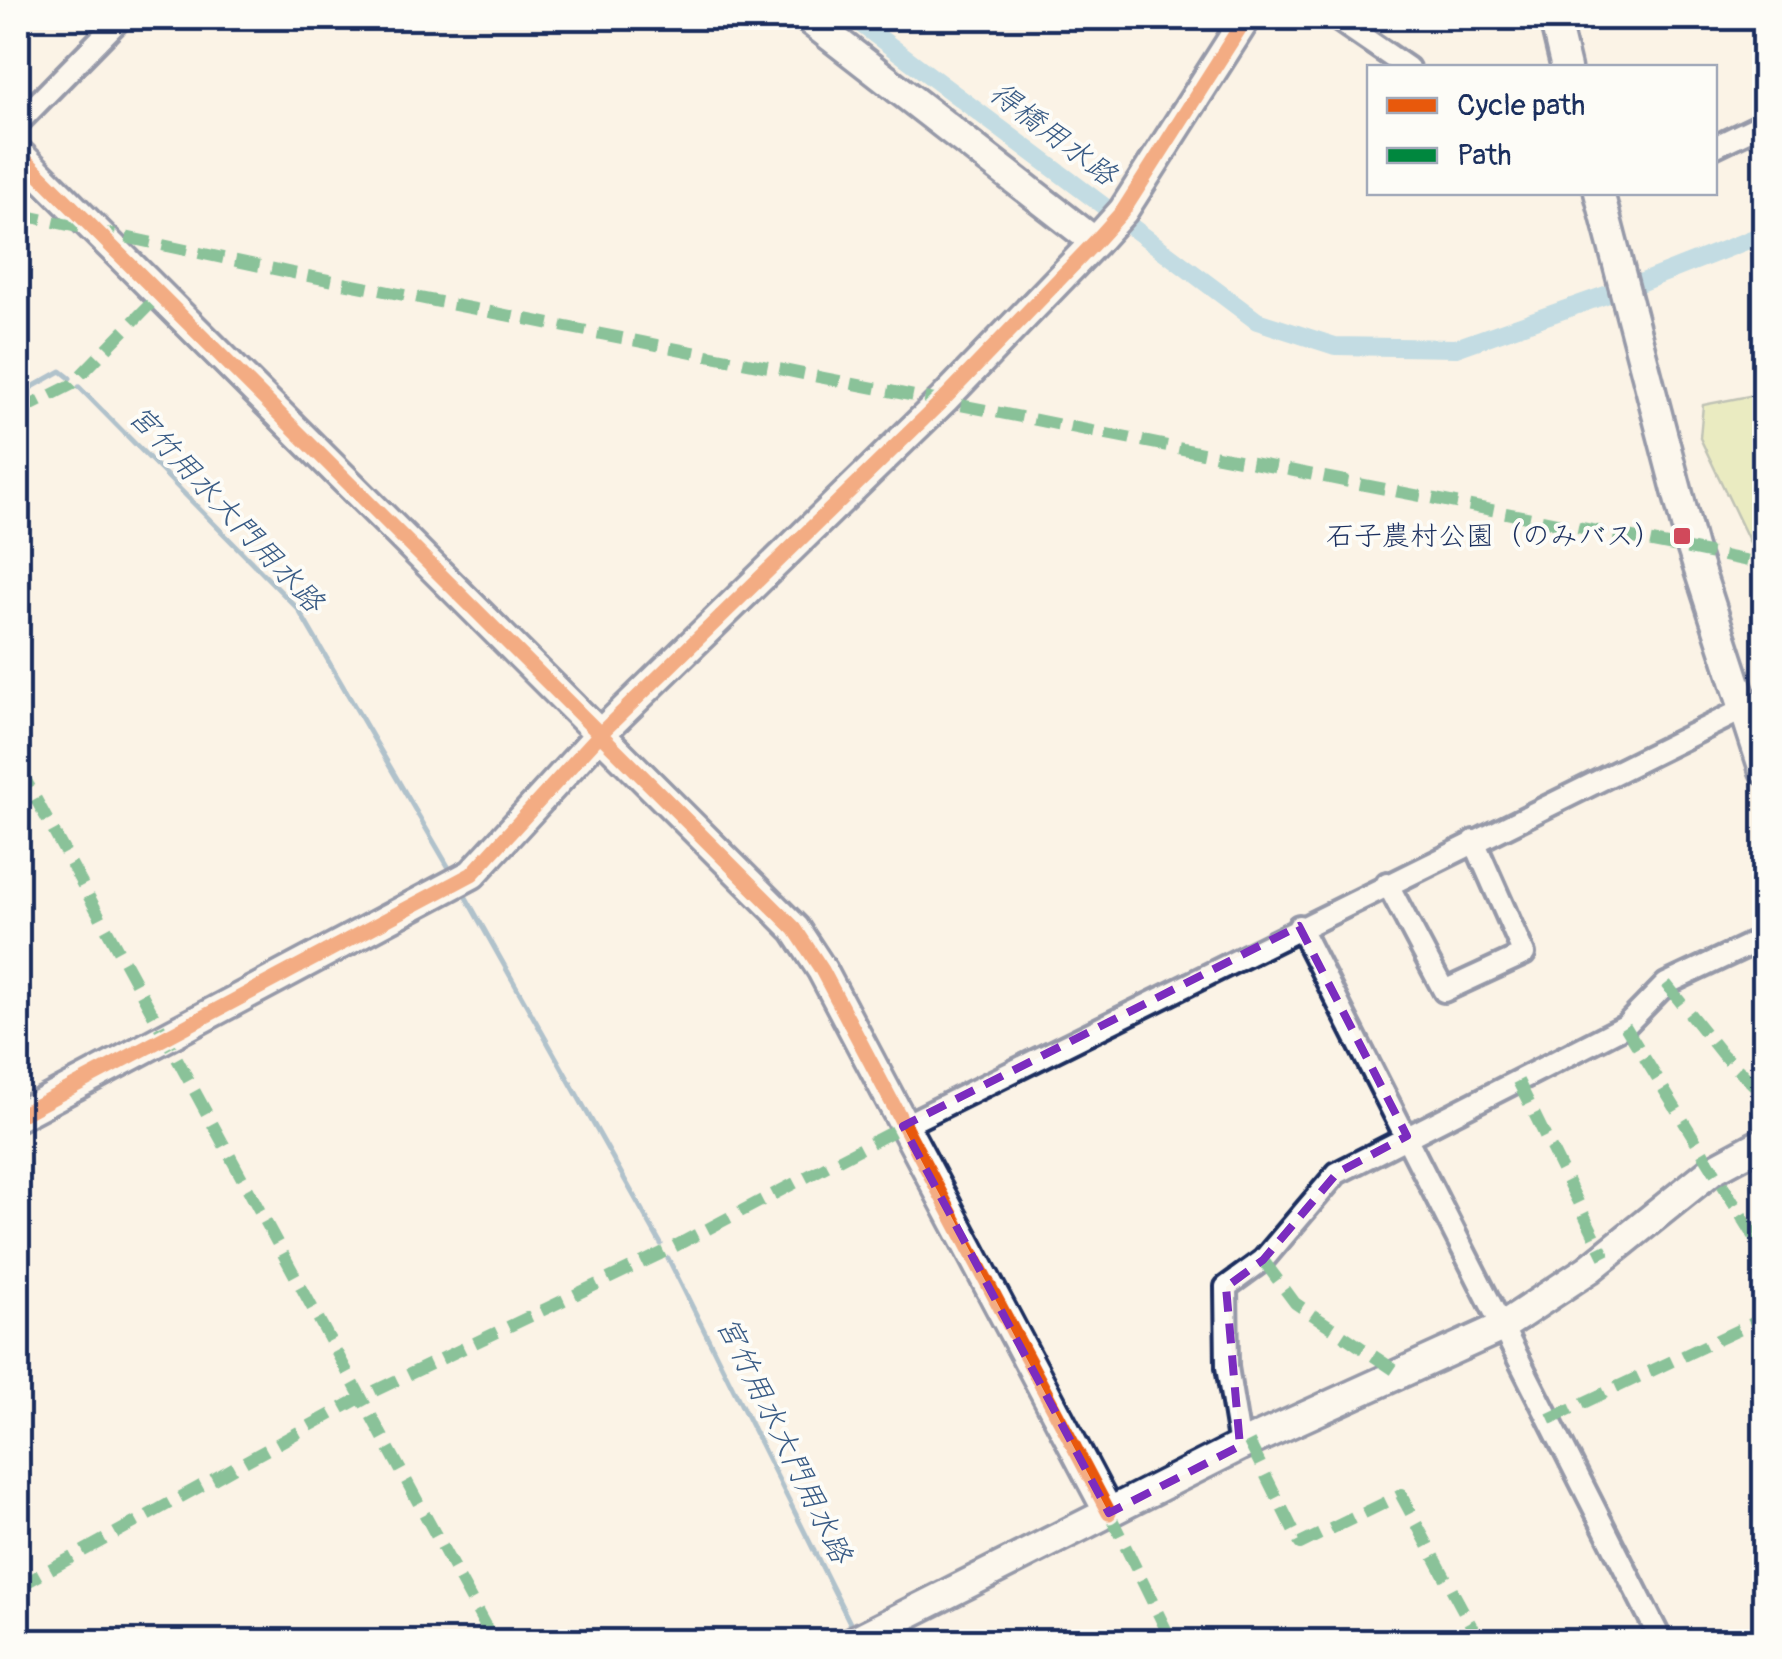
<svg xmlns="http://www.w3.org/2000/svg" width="1782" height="1659" viewBox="0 0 1782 1659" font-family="Pangolin,'Klee One',sans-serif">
	<rect width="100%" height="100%" fill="#fbf3e6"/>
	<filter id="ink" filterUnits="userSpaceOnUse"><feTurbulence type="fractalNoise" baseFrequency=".01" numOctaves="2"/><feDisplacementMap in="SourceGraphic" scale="20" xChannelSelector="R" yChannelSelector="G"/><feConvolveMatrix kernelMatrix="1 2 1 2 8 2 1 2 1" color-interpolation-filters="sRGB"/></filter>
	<g filter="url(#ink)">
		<path fill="#d5e396" stroke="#78897a" stroke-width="2.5" d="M1764,393V555L1755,553L1700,438L1703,405Z"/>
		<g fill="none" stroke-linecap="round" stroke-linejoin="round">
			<path stroke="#5787ac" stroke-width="5" d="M79,387L298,609L452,873
				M18,395L61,371L70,378
				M463,892L661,1244
				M668,1258L854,1631"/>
			<path stroke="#7fc2e0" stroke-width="18" d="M853,18L1257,321L1335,346L1456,348L1617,291
				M1637,284L1764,234"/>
			<defs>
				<path id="street" d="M1335,18L1408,68
					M18,123L121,18
					M1714,147L1764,123
					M1387,883L1444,991L1524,954L1474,841
					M1299,926L1662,1642
					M903,1126L1764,699
					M1240,1446L1227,1367L1226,1287L1263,1260L1337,1173L1625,1026L1666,984L1764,938"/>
				<path id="secondary" d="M807,18L1095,242
					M1554,18L1566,68
					M18,153L795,929L822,970L1109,1513
					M1599,192L1692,548L1764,770
					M18,1116L472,874L601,733L944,399L1095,242L1123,211L1246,18
					M852,1642L1240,1446L1500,1328L1589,1269L1712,1170L1764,1142"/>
			</defs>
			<use href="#street" stroke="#1b2f5e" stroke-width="28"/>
			<use href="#secondary" stroke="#1b2f5e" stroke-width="35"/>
			<use href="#street" stroke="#fdfcf7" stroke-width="20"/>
			<use href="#secondary" stroke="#fdfcf7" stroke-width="28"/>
			<path stroke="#00873e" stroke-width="12" stroke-dasharray="25 12" stroke-linecap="butt" d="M18,214L288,272L1764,564
				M18,412L71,385L161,293
				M18,766L494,1642
				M1666,984L1722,1054L1764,1095
				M1625,1026L1754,1236L1764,1231
				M1518,1081L1605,1257
				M1263,1260L1295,1303L1399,1373
				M1549,1419L1764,1318
				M1249,1442L1300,1544L1401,1495L1480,1642
				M1109,1513L1172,1642
				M18,1587L362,1397L660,1254L903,1126
				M1734,1642L1764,1626"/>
			<defs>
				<path id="cycleway" d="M18,153L795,929L822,970L1109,1513
					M18,1116L472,874L601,733L944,399L1095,242L1123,211L1246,18"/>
			</defs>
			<use href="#cycleway" stroke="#fdfcf7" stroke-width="21"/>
			<use href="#cycleway" stroke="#e8590c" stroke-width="15"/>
		</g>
	</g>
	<path d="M0 0H1782V1659H0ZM1299,926L1407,1136L1337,1173L1263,1260L1226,1287L1240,1446L1109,1513L903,1126Z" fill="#fbf3e6" fill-opacity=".55" fill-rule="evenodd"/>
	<path fill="none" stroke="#7b2cbf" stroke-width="8" stroke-dasharray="20 12" stroke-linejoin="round" d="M1299,926L1407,1136L1337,1173L1263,1260L1226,1287L1240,1446L1109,1513L903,1126Z"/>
	<rect fill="#d1495b" stroke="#fdfcf7" stroke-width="4" x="1672" y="526" width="20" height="20" rx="5"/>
	<g text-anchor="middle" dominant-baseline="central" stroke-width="8" stroke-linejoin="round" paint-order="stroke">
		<g font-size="28" fill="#1b2f5e" stroke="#fdfcf7" text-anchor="end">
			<text x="1662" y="536">石子農村公園（のみバス）</text>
		</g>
		<g font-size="30" font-style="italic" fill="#395b85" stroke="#fdfcf7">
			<text transform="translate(1053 134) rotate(37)">得橋用水路</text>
			<text transform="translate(226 509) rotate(47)">宮竹用水大門用水路</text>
			<text transform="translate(784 1440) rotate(64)">宮竹用水大門用水路</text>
		</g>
	</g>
	<rect width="1782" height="1659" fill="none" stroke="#fdfcf7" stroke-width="60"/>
	<rect x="30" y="30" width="1722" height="1599" fill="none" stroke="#1b2f5e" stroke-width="4" filter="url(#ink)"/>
	<rect x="1367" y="65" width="350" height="130" fill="#fdfcf7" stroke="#a3aaba" stroke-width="2.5"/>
	<rect x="1387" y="98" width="50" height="15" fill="#e8590c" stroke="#a3aaba" stroke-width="2.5"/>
	<text x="1457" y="115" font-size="30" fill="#1b2f5e">Cycle path</text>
	<rect x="1387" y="148" width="50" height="15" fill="#00873e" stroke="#a3aaba" stroke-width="2.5"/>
	<text x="1457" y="165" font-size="30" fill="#1b2f5e">Path</text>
</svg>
